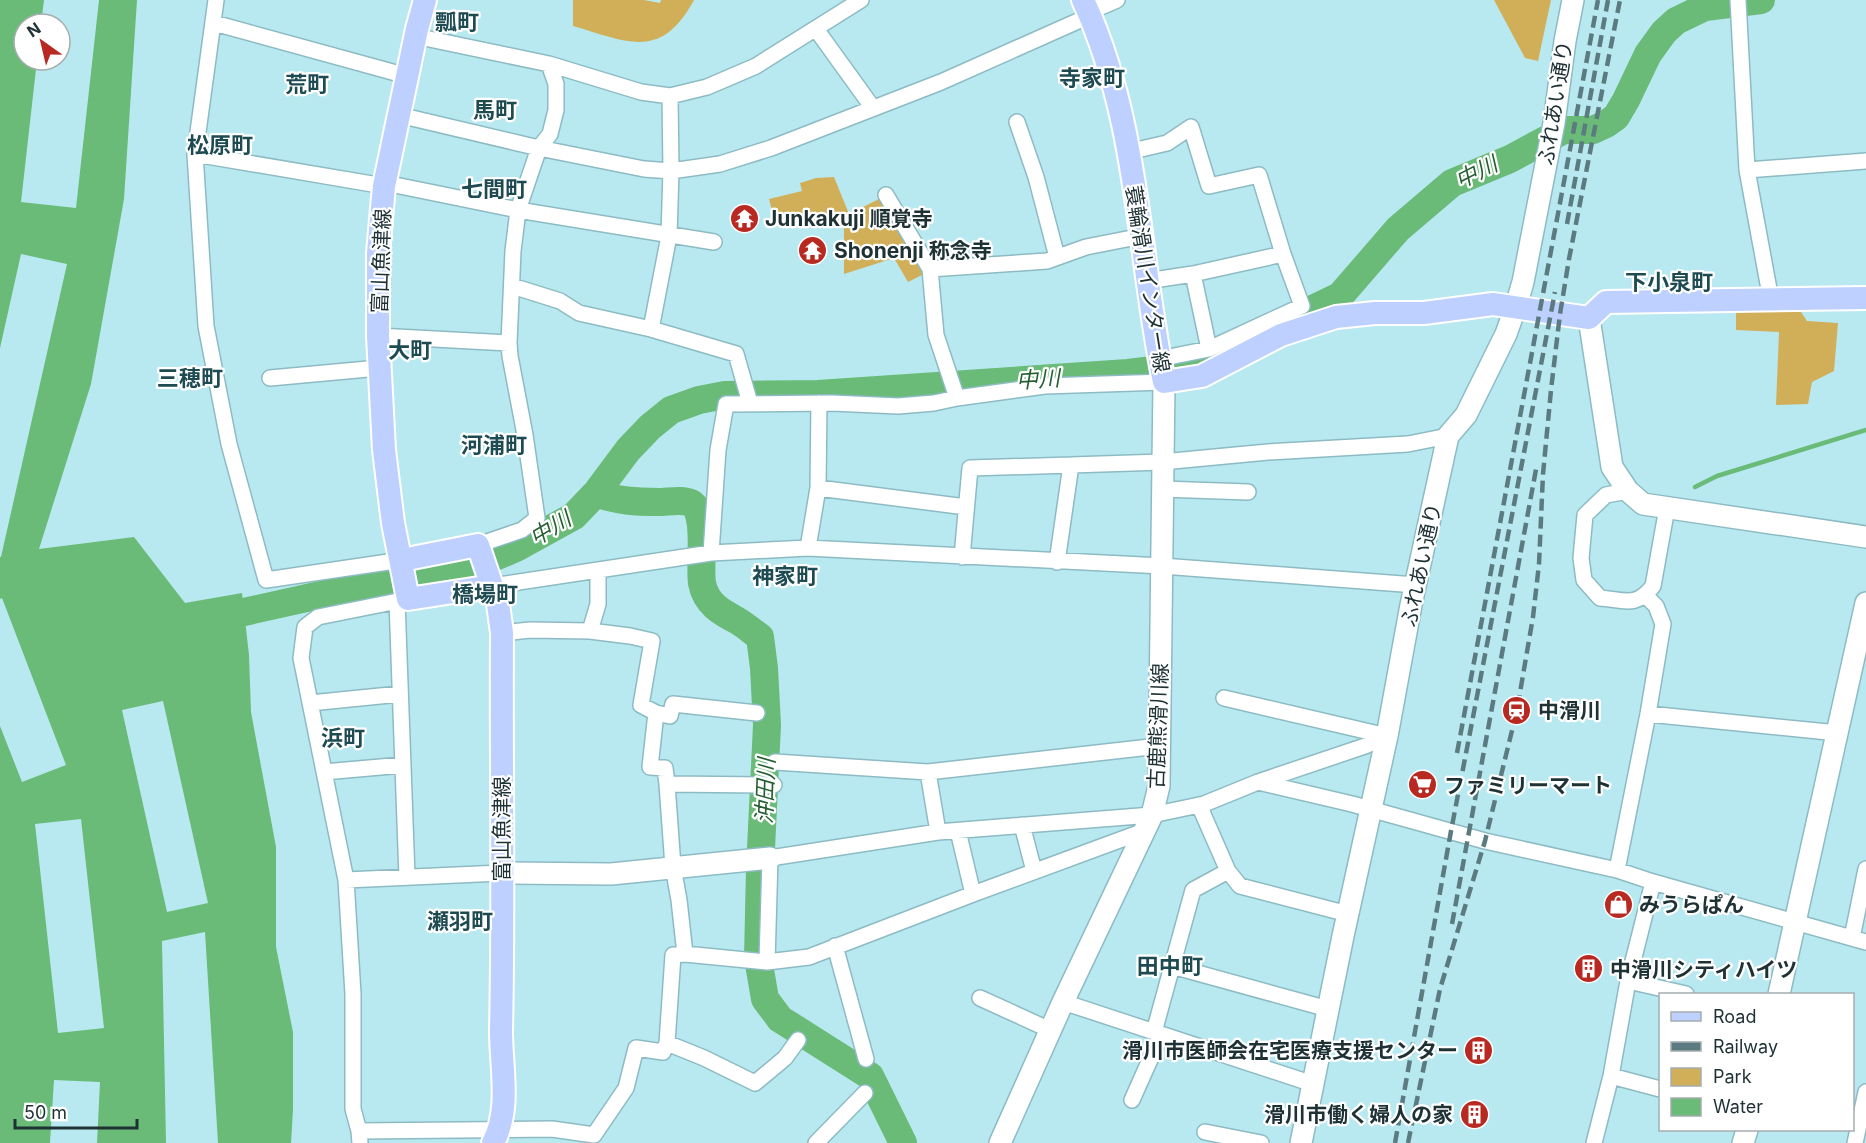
<svg xmlns="http://www.w3.org/2000/svg" width="1866" height="1143" viewBox="0 0 1866 1143" font-family="Inter,'Noto Sans JP',sans-serif">
	<rect width="100%" height="100%" fill="#b9e9f0"/>
	<path fill="#d1af58" d="M573,0H644L660,3L661,0H694C661,61 628,42 573,26Z
		M1494,0H1551L1538,61L1525,58Z
		M834,177L849,214L883,197L924,274L908,282L894,258L844,274V227L781,228L779,214H773L769,199L802,191L800,183L816,178Z
		M1736,309H1799L1807,321L1838,323L1834,371L1812,382L1808,404L1776,405L1779,332L1736,330Z"/>
	<path fill="#69bb77" fill-rule="evenodd" d="M0,0H137L124,199L91,384L39,549L134,537L185,603L242,593L249,655L251,712L276,847V947L293,1032V1109L291,1143H0ZM24,24H60V60H24Z"/>
	<path fill="#b9e9f0" d="M44,0H99L76,208L21,202L37,60H60V24H41Z
		M21,254L67,264L1,557H0V348Z
		M2,598L66,765L22,782L0,726V599Z
		M163,701L208,903L167,912L122,710Z
		M81,819L104,1028L58,1033L35,824Z
		M205,932L218,1143H166L162,941Z
		M54,1080L100,1082L97,1143H50Z"/>
	<g fill="none" stroke-linecap="round" stroke-linejoin="round">
		<path stroke="#69bb77" stroke-width="4.5" d="M1695,487L1717,476L1866,430"/>
		<path stroke="#69bb77" stroke-width="28" d="M596,493C616,501 637,502 659,502C668,502 682,499 691,503C708,511 699,566 702,583C706,604 721,612 738,621C746,626 753,632 760,637L764,668L767,725L760,869L758,958L765,999L780,1019L870,1076L903,1143
			M244,612L428,571L488,560L516,548L574,516L596,493L628,450L650,427L671,410L699,400L725,395L818,394L1128,373L1170,368L1206,360L1340,296L1398,229L1452,183L1510,159L1564,130H1593L1606,124L1616,117L1626,100L1648,54L1664,32L1676,21L1705,7L1761,0"/>
		<defs>
			<path id="street" d="M216,0L195,154L206,326L229,444L266,580L402,560
				M1738,0L1747,170L1771,300
				M214,23L407,76
				M816,29L873,108
				M415,36L549,64L641,92L670,96L707,87L756,66L861,0
				M399,115L539,148L644,169L671,171L720,164L771,148L941,82L1078,21L1089,12L1117,0
				M1017,122L1036,177L1057,257
				M1128,152L1167,143L1191,127L1209,186L1259,175L1283,254
				M195,154L384,186L395,185L518,210L714,242
				M1747,170L1866,161
				M886,195L930,269
				M1193,274L1283,254L1302,306L1209,349
				M1147,281L1193,274L1209,349L1159,359
				M512,286L560,301L579,313L651,329L736,354L750,403
				M651,329L669,236L671,171L670,96
				M378,336L509,343
				M270,378L379,368
				M957,398L936,335L930,269L1047,261L1086,247L1142,236
				M1071,465L1162,462L1268,452L1408,444L1448,436
				M818,488L819,403
				M1162,489L1248,492
				M1628,491L1606,495L1585,515L1581,558L1584,580L1600,598C1625,600 1636,608 1653,586L1667,508
				M478,545L522,530L537,518L525,435L510,356L509,343L513,251L518,210L539,148L550,134L556,110V84L549,64
				M808,548L818,488L966,507
				M711,553L718,450L726,404L832,403L898,406L934,403L957,398L1045,386L1164,382
				M962,557L970,468L1071,465L1057,562
				M598,570V604L590,631L630,636L652,641L641,705L656,713L650,767L665,768L667,784
				M492,586L711,553L808,548L1162,566L1416,585
				M397,601L407,877
				M502,633L530,630L590,631
				M1224,698L1387,736
				M310,703L400,694
				M656,713L670,716L673,704L757,713
				M1648,714L1838,733
				M775,762L928,772L1159,746
				M324,772L403,765
				M928,772L938,832
				M1258,782L1352,804L1485,841L1617,870L1653,882L1866,942
				M1199,805L1228,871L1240,886L1348,914
				M1022,825L1034,871
				M1617,870L1648,714L1663,624L1656,606L1646,596
				M346,880L501,873
				M973,894L1144,831
				M1852,938L1866,869
				M835,946L866,1059
				M685,954L679,900L673,867L667,784L774,785
				M767,962L770,858L938,832L1152,815L1204,804L1258,782L1365,746L1387,736
				M1172,966L1328,1009
				M1628,981L1686,994
				M980,998L1050,1030
				M1063,1002L1313,1084
				M1154,1032L1193,890L1228,871
				M667,1043L673,955L685,954L767,962L809,957L973,894L958,831
				M1611,1076L1660,1089
				M1132,1100L1161,1035
				M359,1131L552,1129L594,1135L626,1088L636,1048L663,1052L667,1043L704,1058L755,1083L785,1058L798,1040
				M1205,1132L1261,1143
				M360,1143L359,1131L353,1109V994L346,880L301,658L305,627L318,617L408,599
				M816,1143L865,1093
				M1594,1143L1611,1076L1628,981L1653,882
				M1855,1143L1866,1092"/>
			<path id="secondary" d="M1589,318L1612,467L1628,491L1643,504L1866,537
				M501,873L611,874L770,858
				M1779,994L1866,603
				M1000,1143L1063,1002L1152,815L1159,786L1164,382
				M1301,1143L1343,936L1387,736L1411,605L1448,436L1466,415L1506,334L1516,306L1523,282L1554,123L1565,41L1573,0
				M1743,1143L1747,1130"/>
			<path id="primary" d="M425,0L417,29L384,186L378,253V336L384,450L393,523L408,599L492,586
				M1083,0C1139,120 1138,255 1164,382L1202,376L1281,335L1336,317L1375,313H1424L1493,304L1589,318L1606,302L1866,298
				M402,560L478,545L498,604L502,633C501,766 504,898 501,1031C501,1068 511,1109 493,1143"/>
		</defs>
		<use href="#street" stroke="#8dbbc3" stroke-width="18"/>
		<use href="#secondary" stroke="#8dbbc3" stroke-width="24"/>
		<use href="#primary" stroke="#fff" stroke-width="26"/>
		<use href="#street" stroke="#fff" stroke-width="15"/>
		<use href="#secondary" stroke="#fff" stroke-width="21"/>
		<use href="#primary" stroke="#bed0ff" stroke-width="22"/>
		<path stroke="#5c7b80" stroke-width="4.5" stroke-dasharray="12 6" stroke-linecap="butt" d="M1567,224L1608,0
			M1457,753L1598,0
			M1452,924L1537,464
			M1395,1143L1451,831L1555,292
			M1408,1143L1440,989L1485,841L1517,710L1533,617L1539,564L1543,474L1551,390L1560,314L1569,259L1620,0"/>
	</g>
	<defs>
		<symbol id="temple-disc" viewBox="-11 -11 22 22"><circle r="9.5" fill="#b82922" stroke="#fff"/><path d="M0-6L5-2H3V0L6.5 2.5H4V6H1.5V3h-3V6H-4V2.5H-6.5L-3 0V-2H-5Z" fill="#fff"/></symbol>
		<symbol id="station-disc" viewBox="-11 -11 22 22"><circle r="9.5" fill="#b82922" stroke="#fff"/><path d="M-3-6H3Q5-6 5-4V2Q5 4 3 4L4.5 6H3L1.5 4h-3L-3 6H-4.5L-3 4Q-5 4-5 2V-4Q-5-6-3-6ZM-3.5-4v3h7v-3ZM-3.5 1v1.5H-2V1ZM2 1v1.5H3.5V1Z" fill="#fff"/></symbol>
		<symbol id="supermarket-disc" viewBox="-11 -11 22 22"><circle r="9.5" fill="#b82922" stroke="#fff"/><path d="M-6-5.5h2.5l.6 2H6L4.5 2H-2.5L-4.4-4H-6ZM-1.5 3.2a1.3 1.3 0 1 0 .1 0ZM3 3.2a1.3 1.3 0 1 0 .1 0Z" fill="#fff"/></symbol>
		<symbol id="shop-disc" viewBox="-11 -11 22 22"><circle r="9.5" fill="#b82922" stroke="#fff"/><path d="M-5-2.5h2.3a2.7 3.5 0 0 1 5.4 0H5L5.5 6h-11ZM-1.5-2.5h3a1.5 2.3 0 0 0-3 0Z" fill="#fff"/></symbol>
		<symbol id="building-disc" viewBox="-11 -11 22 22"><circle r="9.5" fill="#b82922" stroke="#fff"/><path d="M-4-6H4V6H1V3H-1V6H-4ZM-2.5-4.3h1.7v1.8h-1.7ZM.8-4.3h1.7v1.8H.8ZM-2.5-1h1.7V.8h-1.7ZM.8-1h1.7V.8H.8Z" fill="#fff"/></symbol>
	</defs>
	<g fill-rule="evenodd">
		<use href="#temple-disc" x="728" y="202" width="33" height="33"/>
		<use href="#temple-disc" x="796" y="234" width="33" height="33"/>
		<use href="#station-disc" x="1500" y="694" width="33" height="33"/>
		<use href="#supermarket-disc" x="1406" y="768" width="33" height="33"/>
		<use href="#shop-disc" x="1602" y="888" width="33" height="33"/>
		<use href="#building-disc" x="1572" y="952" width="33" height="33"/>
		<use href="#building-disc" x="1462" y="1034" width="33" height="33"/>
		<use href="#building-disc" x="1458" y="1098" width="33" height="33"/>
	</g>
	<g text-anchor="middle" dominant-baseline="central" stroke-width="4.5" stroke-linejoin="round" paint-order="stroke">
		<g font-size="21" fill="#1e3134" stroke="#fff">
			<text transform="translate(1555 103) rotate(-81)">ふれあい通り</text>
			<text transform="translate(381 261) rotate(-88)">富山魚津線</text>
			<text transform="translate(1148 279) rotate(81)">蓑輪滑川インター線</text>
			<text transform="translate(1421 565) rotate(-78)">ふれあい通り</text>
			<text transform="translate(1158 726) rotate(-88)">古鹿熊滑川線</text>
			<text transform="translate(501 829) rotate(-90)">富山魚津線</text>
		</g>
		<g font-size="21" font-weight="bold" fill="#1e3134" stroke="#fff" text-anchor="start">
			<text x="765" y="218">Junkakuji 順覚寺</text>
			<text x="834" y="250">Shonenji 称念寺</text>
			<text x="1538" y="710">中滑川</text>
			<text x="1444" y="785">ファミリーマート</text>
			<text x="1639" y="904">みうらぱん</text>
			<text x="1610" y="969">中滑川シティハイツ</text>
			<text x="1458" y="1050" text-anchor="end">滑川市医師会在宅医療支援センター</text>
			<text x="1453" y="1114" text-anchor="end">滑川市働く婦人の家</text>
		</g>
		<g font-size="22" font-weight="bold" fill="#1e4b52" stroke="#fff">
			<text x="457" y="22">瓢町</text>
			<text x="1092" y="78">寺家町</text>
			<text x="307" y="84">荒町</text>
			<text x="495" y="110">馬町</text>
			<text x="220" y="145">松原町</text>
			<text x="494" y="189">七間町</text>
			<text x="1669" y="282">下小泉町</text>
			<text x="410" y="350">大町</text>
			<text x="190" y="378">三穂町</text>
			<text x="494" y="445">河浦町</text>
			<text x="785" y="576">神家町</text>
			<text x="485" y="594">橋場町</text>
			<text x="343" y="738">浜町</text>
			<text x="460" y="921">瀬羽町</text>
			<text x="1170" y="966">田中町</text>
		</g>
		<g font-size="22" font-style="italic" fill="#255e31" stroke="#fff">
			<text transform="translate(1476 172) rotate(-27)">中川</text>
			<text transform="translate(1038 379) rotate(-4)">中川</text>
			<text transform="translate(550 528) rotate(-31)">中川</text>
			<text transform="translate(765 791) rotate(-88)">沖田川</text>
		</g>
	</g>
	<rect x="1659" y="993" width="195" height="138" fill="#ffffff" stroke="#a5adae" stroke-width="1.5"/>
	<rect x="1671" y="1012" width="30" height="9" fill="#bed0ff" stroke="#a5adae" stroke-width="1.5"/>
	<text x="1713" y="1023" font-size="18" fill="#1e3134">Road</text>
	<rect x="1671" y="1042" width="30" height="9" fill="#5c7b80" stroke="#a5adae" stroke-width="1.5"/>
	<text x="1713" y="1053" font-size="18" fill="#1e3134">Railway</text>
	<rect x="1671" y="1068" width="30" height="18" fill="#d1af58" stroke="#a5adae" stroke-width="1.5"/>
	<text x="1713" y="1083" font-size="18" fill="#1e3134">Park</text>
	<rect x="1671" y="1098" width="30" height="18" fill="#69bb77" stroke="#a5adae" stroke-width="1.5"/>
	<text x="1713" y="1113" font-size="18" fill="#1e3134">Water</text>
	<g transform="translate(42 42) rotate(326)"><circle r="28" fill="#ffffff" stroke="#a5adae" stroke-width="1.5"/>
	<path d="M0-4.5L10 22L0 15L-10 22Z" fill="#b82922"/>
	<text y="-9" font-size="16" font-weight="bold" text-anchor="middle" fill="#1e3134">N</text>
	</g>
	<path d="M15 1119v9h122v-9" fill="none" stroke="#1e3134" stroke-width="3"/>
	<text x="24" y="1119" font-size="18" fill="#1e3134" stroke="#ffffff" stroke-width="4.5" paint-order="stroke">50 m</text>
</svg>
